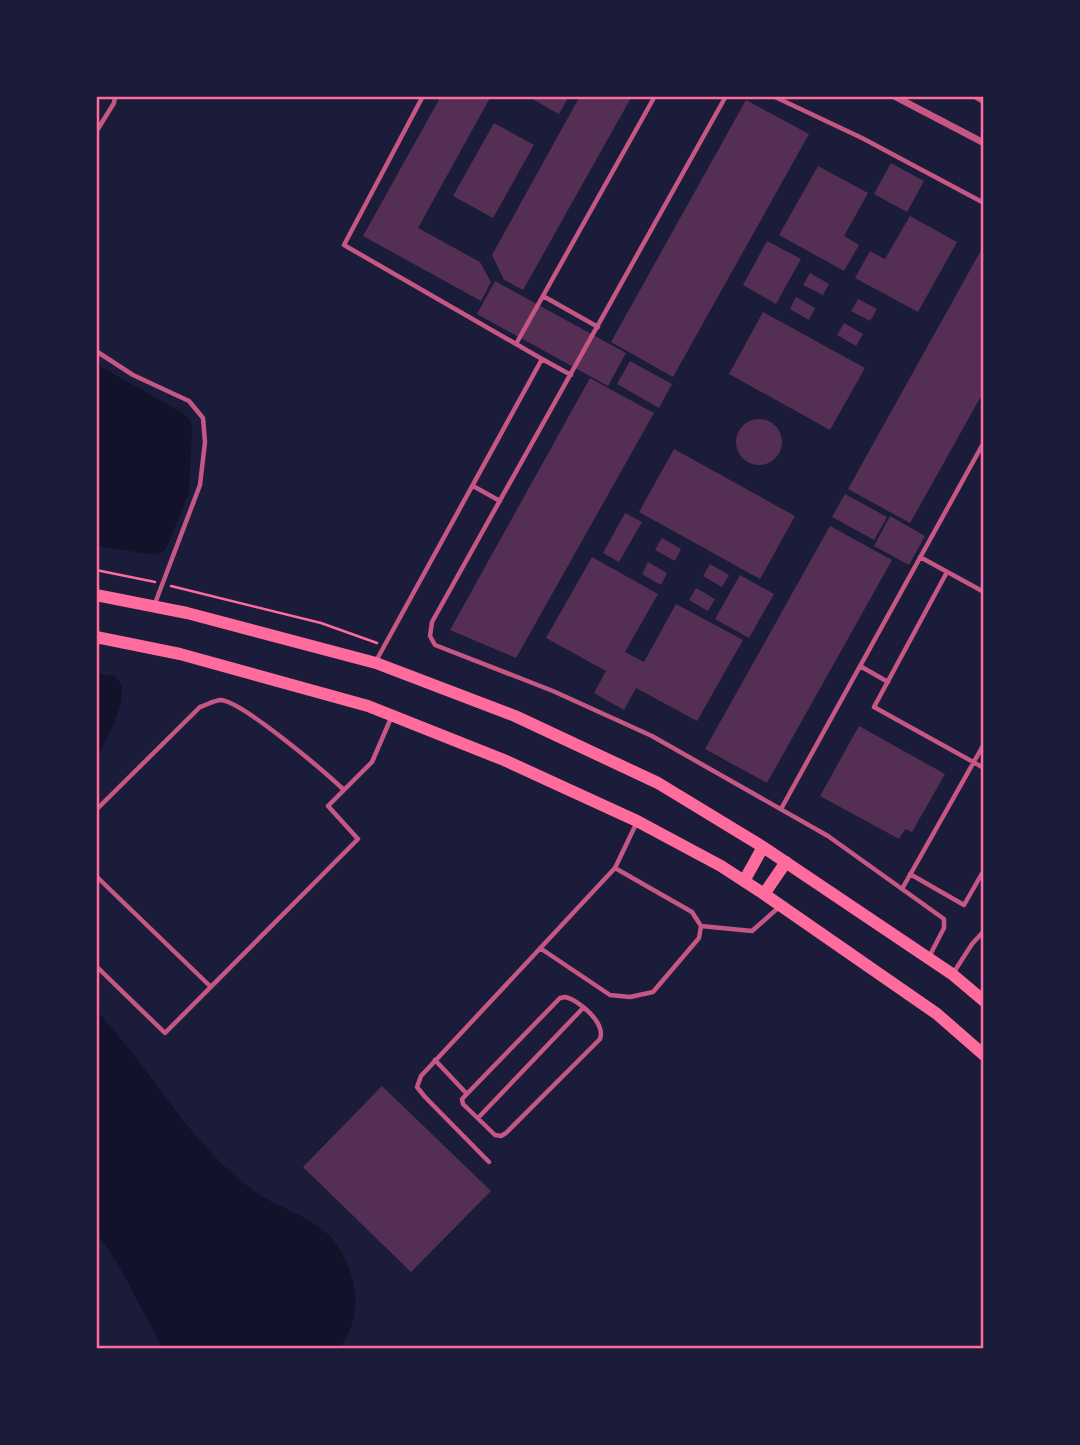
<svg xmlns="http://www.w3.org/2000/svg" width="1080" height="1445" viewBox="0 0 1080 1445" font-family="'Nunito Sans',sans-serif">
	<rect width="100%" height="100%" fill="#1b1b3a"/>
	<path fill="#12122b" d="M96,364L183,413L190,420L192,429L189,493L166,549L157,555L96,546Z
		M96,674L114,676C119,681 122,684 122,690C123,708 106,744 96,758Z
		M96,1010C152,1070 190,1146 257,1193C283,1211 319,1218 337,1245C358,1278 364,1316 339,1349H163L118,1264L96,1232Z"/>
	<path fill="#542f53" d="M441,96H491L418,228L480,262L491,282L481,301L363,236Z
		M527,96H569L559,114Z
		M580,96H632L523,290L504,280L492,255Z
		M746,100L809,134L673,377L611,342Z
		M494,123L534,145L493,218L453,196Z
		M891,163L924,181L907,212L874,194Z
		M818,166L868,193L844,236L859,245L844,271L779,235Z
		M910,216L957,242L918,312L855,278L870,251L885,259Z
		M767,241L801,259L776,304L743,285Z
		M984,245V391L910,523L848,489Z
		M810,273L829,284L823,295L803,285Z
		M495,281L626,353L608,386L477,314Z
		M796,297L815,308L809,320L790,309Z
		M858,299L877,309L870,321L851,311Z
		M763,312L865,368L830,430L729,374Z
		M844,323L863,334L856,346L837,335Z
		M630,361L672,384L659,408L617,384Z
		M590,378L654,413L516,658L450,630Z
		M736 442a23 23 0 1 1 46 0a23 23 0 1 1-46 0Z
		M674,449L795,516L760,579L639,512Z
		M845,494L887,517L874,540L832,517Z
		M625,513L642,522L619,562L603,553Z
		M890,516L925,536L909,565L874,546Z
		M830,526L892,560L767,783L705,749Z
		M662,538L681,549L675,561L655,550Z
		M592,557L658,594L625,652L644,662L676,604L743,640L697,721L636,688L624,710L594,693L606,671L546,638Z
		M648,562L667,573L661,585L642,574Z
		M710,564L729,575L722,587L703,576Z
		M740,575L774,594L749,638L715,619Z
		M696,588L715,599L708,611L689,600Z
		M859,726L945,774L912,832L905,829L899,839L820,796Z
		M382,1086L491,1191L411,1272L303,1167Z"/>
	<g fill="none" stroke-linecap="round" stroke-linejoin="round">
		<path stroke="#ff6b9d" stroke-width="2.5" d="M96,570L155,582
			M171,586L321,623L377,643"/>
		<path stroke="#c65784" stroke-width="4.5" d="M423,96L344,245L542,359
			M726,96L432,622L430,636L435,645L553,691L652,736L828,836L944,919V928L929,957
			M773,96L862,138L984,203
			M96,132L114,103L115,96
			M543,296L598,327
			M516,344L655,96
			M96,351L133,375L189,401L203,418L205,442L200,485L154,606
			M473,486L500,501
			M920,557L984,592
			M947,572L874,707L984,768
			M376,661L542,359L571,375
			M860,666L888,682
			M781,809L984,442
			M96,810L200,707C206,705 215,700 221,700C243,702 325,772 344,790
			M615,868L637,822
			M910,874L964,905L984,870
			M96,876L211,987
			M902,889L984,744
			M701,926L752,931L778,908
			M96,966L165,1033L358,839L328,806L372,762L391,718
			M954,972L972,944L984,931
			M565,997C579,1000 606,1023 600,1039L506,1133L501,1136L495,1135L463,1104L462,1099L560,998Z
			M435,1060L466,1093
			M478,1118L583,1008
			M489,1162L425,1097L417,1087L421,1076L615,868L692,912L701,926L699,938L653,992L630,997L610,995L540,948"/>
		<path stroke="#c65784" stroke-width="7" d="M894,96L984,143
			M976,96L984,101"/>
		<path stroke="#ff6b9d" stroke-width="12" d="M96,595L187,613L376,663L515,716L658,783L763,847L952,974L984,1001
			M96,637L180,654L368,706L504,760L637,821L721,866L764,894L937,1014L984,1055
			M744,881L763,847
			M764,894L786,862"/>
	</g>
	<rect width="1080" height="1445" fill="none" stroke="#1b1b3a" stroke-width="196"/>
	<rect x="98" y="98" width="884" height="1249" fill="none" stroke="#ff6b9d" stroke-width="2.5"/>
</svg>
